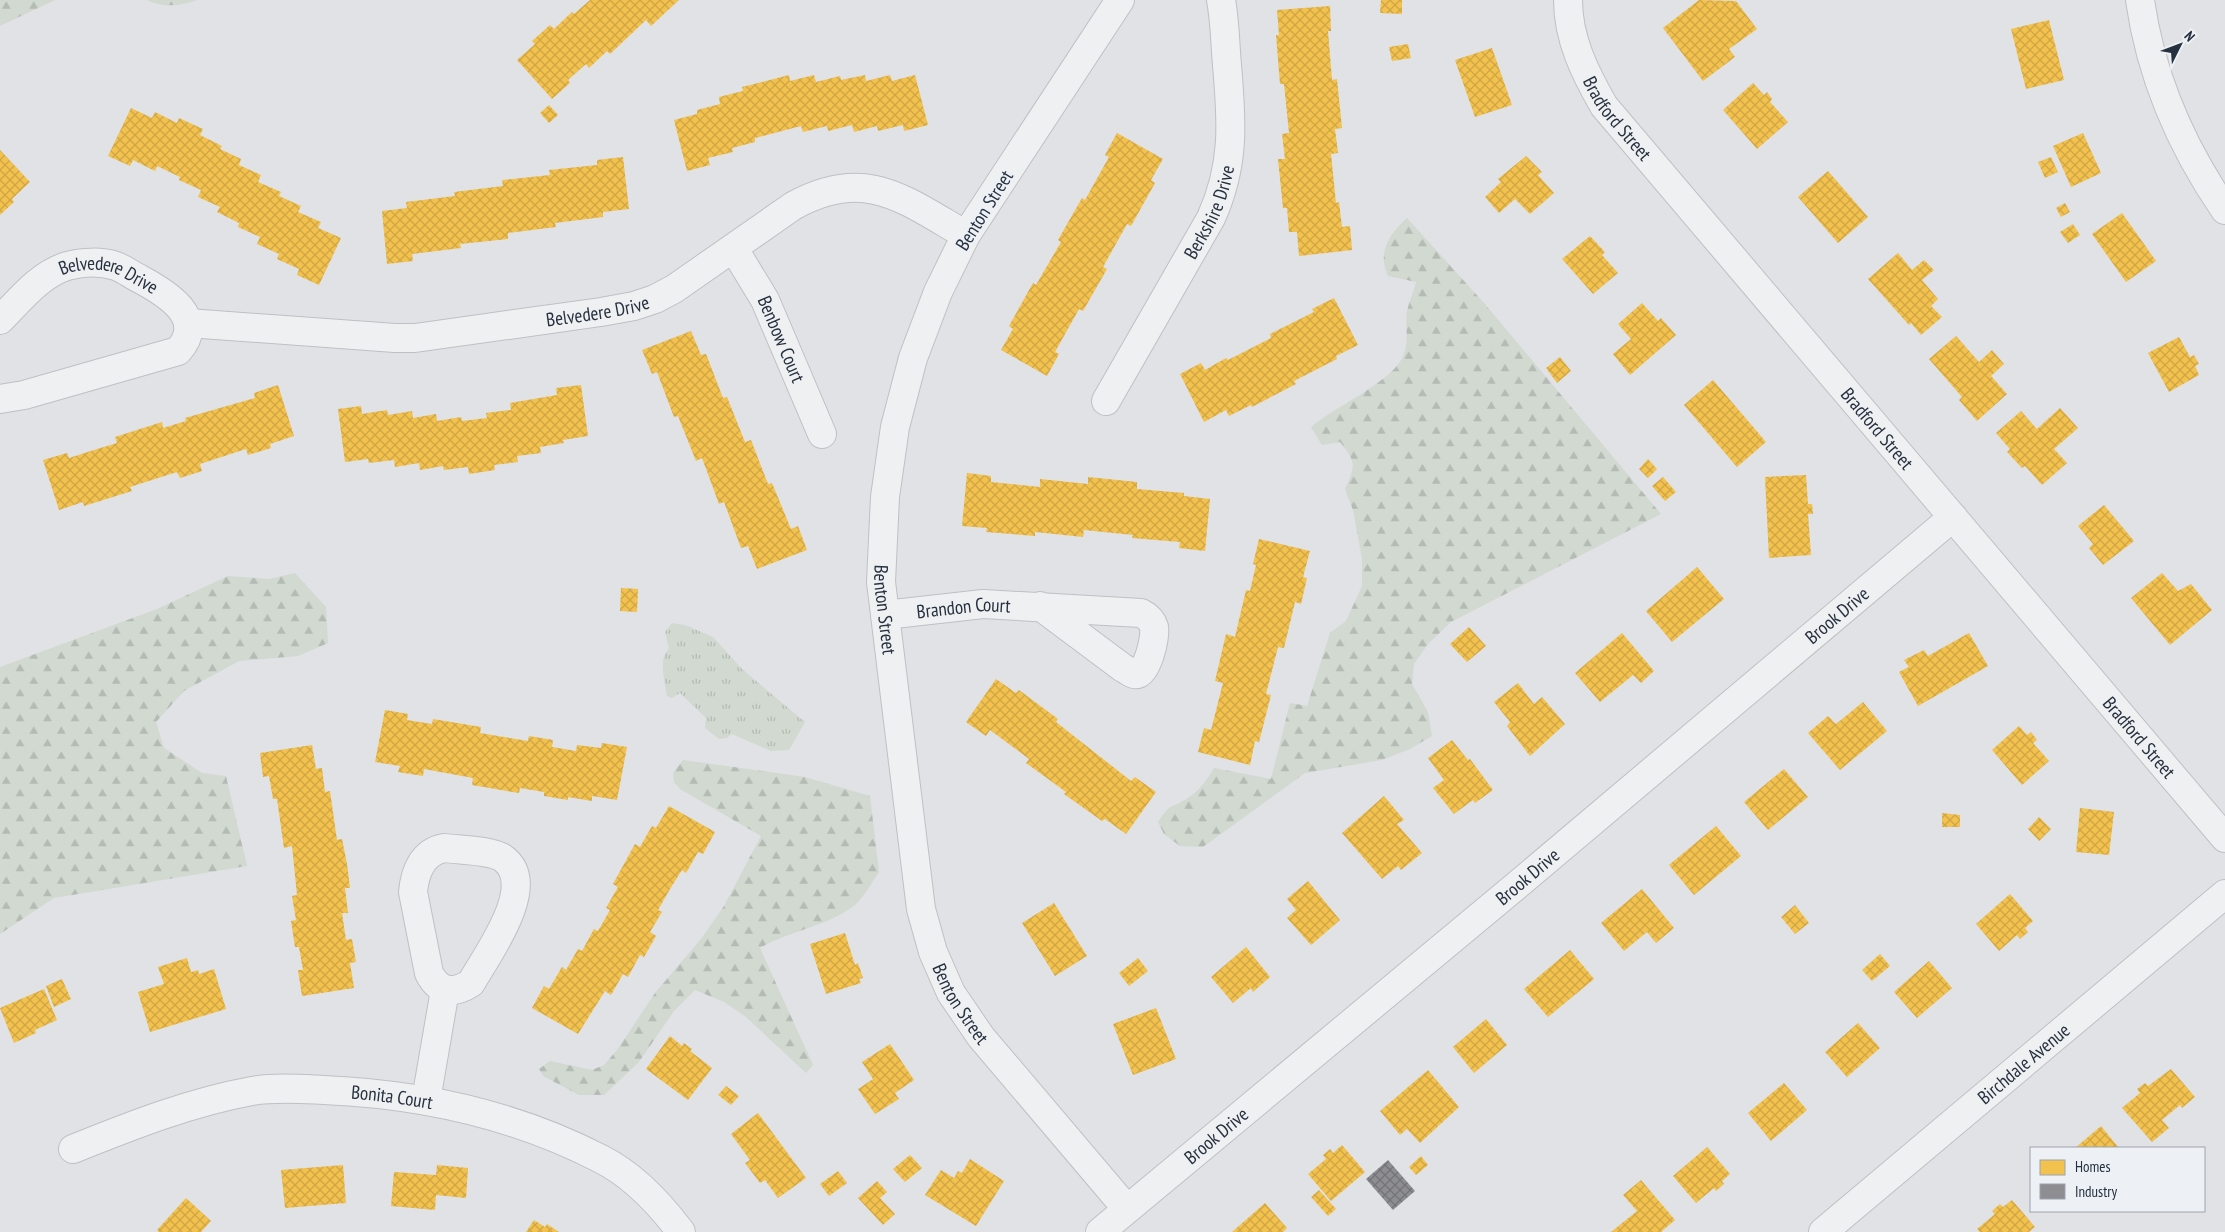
<svg xmlns="http://www.w3.org/2000/svg" width="2225" height="1232" viewBox="0 0 2225 1232" font-family="'PT Sans Narrow',sans-serif">
	<defs>
		<pattern id="forest-firs" width="22" height="20" patternUnits="userSpaceOnUse" patternTransform="scale(1.25)"><rect width="22" height="20" fill="#d1d9d0"/><path d="M5 1l3.5 6h-7zM16 11l3.5 6h-7z" fill="#b3bbb4"/></pattern>
		<pattern id="park-tufts" width="24" height="20" patternUnits="userSpaceOnUse" patternTransform="scale(1.25)"><rect width="24" height="20" fill="#d1d9d0"/><path d="M3 7l-1-3M5 7V3M7 7l1-3M15 17l-1-3M17 17v-4M19 17l1-3" fill="none" stroke="#b3bbb4"/></pattern>
		<pattern id="homes-cross-hatch" width="8" height="8" patternUnits="userSpaceOnUse" patternTransform="scale(1.25)"><rect width="8" height="8" fill="#f2c14e"/><path d="M0 0l8 8M0 8l8-8" fill="none" stroke="#cfa645"/></pattern>
		<pattern id="industry-cross-hatch" width="8" height="8" patternUnits="userSpaceOnUse" patternTransform="scale(1.25)"><rect width="8" height="8" fill="#8d8d92"/><path d="M0 0l8 8M0 8l8-8" fill="none" stroke="#737479"/></pattern>
	</defs>
	<rect width="100%" height="100%" fill="#e0e2e5"/>
	<path fill="url(#forest-firs)" d="M0,0H55L0,26Z
		M147,0H197C181,6 162,8 147,0Z
		M1407,218L1484,303L1661,514L1451,622L1428,644L1414,664L1412,684L1428,712L1432,736L1410,749L1382,760L1305,773L1203,847L1180,846L1164,834L1158,822C1171,801 1172,809 1188,798C1200,790 1207,780 1214,768L1271,779L1290,703L1307,706L1330,633L1346,621L1362,586V558L1353,510L1345,489C1356,465 1356,462 1340,442L1322,445L1311,427C1334,407 1396,380 1404,354C1409,340 1405,324 1407,311C1409,301 1414,292 1416,282L1388,276C1377,253 1389,234 1407,218Z
		M295,573L326,607L328,643L298,656L239,661L184,691L156,722L164,748L202,773L226,776L247,866L54,898L0,934V667L157,609L228,576L269,579Z
		M683,760L805,777L870,796L879,872C871,883 862,901 851,908C824,927 789,931 760,948L813,1065L806,1073L746,1017L724,1002L695,990L674,1011L639,1062L604,1095H579L543,1076L539,1069L550,1061L592,1070L604,1065L617,1050L655,993L701,939L724,906L761,836L680,789L674,782L673,773Z"/>
	<path fill="url(#park-tufts)" d="M672,623L685,625L713,637L743,670L805,722L789,750L771,751L732,734L727,738L719,739L705,728L706,718L680,693L672,698L667,696C665,683 658,658 669,649L665,632Z"/>
	<path fill="url(#homes-cross-hatch)" d="M590,0H679L651,26L646,20L610,54L607,51L589,68L586,64L568,80L570,83L552,99L517,60L535,44L532,41L550,25L554,29L572,12L574,14Z
		M1381,0H1402V14L1380,13Z
		M1699,0L1736,1L1757,29L1729,49L1735,57L1703,81L1663,28Z
		M1330,6L1331,31H1328L1332,80L1337,79L1342,128L1335,129L1338,153L1331,154L1336,203L1339,202L1342,227L1350,226L1352,250L1299,256L1297,232H1289L1287,208H1283L1278,159H1285L1282,134L1289,133L1284,84H1280L1276,35H1279L1277,10Z
		M2049,20L2064,80L2026,89L2011,29Z
		M1408,44L1411,58L1392,61L1389,47Z
		M1492,48L1512,105L1475,117L1455,60Z
		M789,75L790,81L814,75L816,82L840,76L841,80L865,75L866,81L890,75L892,81L915,75L928,125L904,131L903,125L878,131L877,126L854,132L852,125L828,131L827,126L803,132L801,126L755,138V142L732,148L733,152L708,158L710,165L687,171L674,120L697,114V110L720,104L719,97L743,91L742,87Z
		M1753,83L1764,95L1767,92L1772,99L1770,102L1788,122L1757,149L1723,110Z
		M549,105L558,115L549,123L540,113Z
		M131,108L152,118L155,112L177,123L179,118L203,129L200,135L222,146L220,149L241,159L239,165L261,175L258,182L281,192L279,196L301,206L298,212L321,222L318,228L341,238L319,285L297,275L299,269L277,259L279,254L257,244L260,237L238,227L239,223L217,212L220,207L198,197L201,190L179,180L180,177L157,166L155,171L133,160L130,166L108,156Z
		M1117,133L1163,159L1151,180L1155,183L1131,226L1127,224L1103,267L1107,269L1083,311L1079,309L1055,352L1059,354L1047,376L1001,350L1013,329L1009,326L1033,283L1036,285L1061,242L1058,240L1082,198L1085,200L1109,157L1105,155Z
		M2083,133L2101,173L2071,187L2053,146Z
		M0,150L30,182L12,199L14,202L0,215Z
		M1526,156L1542,172L1538,175L1554,193L1530,214L1515,199L1499,213L1485,197L1501,182L1498,179Z
		M623,157L629,209L603,212V217L555,223L556,227L508,233V239L460,244L461,248L412,254L413,261L387,264L382,211L407,208L406,202L455,196L454,192L503,186L502,180L550,175L549,170L597,165V160Z
		M2051,157L2058,172L2045,178L2038,162Z
		M1828,171L1868,217L1838,243L1798,197Z
		M2065,203L2070,212L2061,217L2056,208Z
		M2122,213L2156,261L2126,282L2092,234Z
		M2073,224L2080,235L2068,243L2060,232Z
		M1590,236L1605,252L1602,255L1618,273L1593,294L1562,259Z
		M1898,253L1912,270L1924,260L1934,270L1922,280L1938,299L1931,306L1942,317L1921,335L1911,323L1909,325L1868,279Z
		M1334,298L1358,345L1336,356L1337,359L1294,381L1296,384L1252,407L1251,405L1229,416L1226,410L1204,422L1180,374L1201,363L1205,370L1226,358L1228,360L1271,338L1270,334L1314,312L1312,309Z
		M1642,303L1658,321L1661,318L1676,335L1630,375L1613,354L1631,339L1618,324Z
		M691,331L701,355L706,354L723,398L727,397L745,442L751,440L768,484L772,483L791,529L798,526L807,550L757,569L748,546L741,548L724,502L719,504L702,458L696,461L678,416L674,417L657,372L652,374L642,350Z
		M1956,336L1979,362L1992,350L2004,364L1991,376L2007,394L1977,421L1959,400L1962,397L1929,359Z
		M2179,337L2190,357L2194,355L2199,364L2195,366L2199,375L2169,392L2148,353Z
		M1560,357L1571,371L1557,383L1546,368Z
		M1713,380L1766,442L1737,467L1684,405Z
		M278,385L294,436L270,444L271,448L248,455L246,449L200,464L202,471L180,478L177,472L130,487L132,491L84,506L83,502L59,510L43,460L67,453L69,458L94,450L117,443L115,437L162,422L163,428L186,421L185,418L255,398L254,393Z
		M581,385L588,436L563,440L564,443L540,447L541,453L517,456L518,462L494,465L495,470L469,474L468,467L444,470L443,466L420,470L419,463L395,467L394,460L369,463L368,459L345,462L338,409L361,406L362,414L387,410L388,415L412,411L413,418L436,414L437,421L461,417L462,421L487,418L486,413L511,410L510,403L557,395L556,388Z
		M2060,408L2078,428L2054,449L2067,463L2042,485L2025,466L2022,468L2007,452L2010,449L1996,433L2021,411L2037,429Z
		M1648,459L1657,469L1648,478L1639,469Z
		M967,473L991,476V482L1040,487V479L1088,484V477L1137,482V489L1184,493V496L1210,499L1205,551L1179,548L1180,542L1132,538L1133,535L1084,530L1083,537L1035,532V536L986,532L987,528L962,526Z
		M1806,475L1808,504H1812L1813,514H1808L1811,555L1769,558L1765,477Z
		M1663,477L1676,492L1665,501L1652,486Z
		M2104,505L2134,541L2103,565L2089,548L2093,544L2078,526Z
		M1259,539L1310,551L1303,577L1307,578L1301,604L1295,602L1284,648L1278,647L1266,694L1271,695L1259,742L1255,741L1250,765L1198,752L1204,728L1211,730L1223,683L1215,681L1226,634L1235,637L1246,590L1250,591L1256,565L1253,564Z
		M1697,567L1724,599L1672,642L1646,611Z
		M2162,573L2178,591L2191,584L2212,610L2170,645L2131,598Z
		M621,588L638,589L637,612L620,611Z
		M1469,627L1486,646L1467,662L1450,644Z
		M1622,633L1654,671L1641,683L1633,675L1600,702L1575,673Z
		M1969,633L1988,666L1918,706L1899,672L1909,667L1904,660L1924,650L1928,656Z
		M996,679L1016,693L1019,690L1058,719L1056,722L1131,781L1135,777L1156,792L1126,834L1105,819L1102,821L1064,794L1066,792L1026,763L1029,759L990,730L986,736L966,722Z
		M1518,683L1534,704L1542,697L1565,724L1530,756L1507,726L1510,722L1494,702Z
		M1863,702L1887,731L1840,770L1808,733L1828,716L1836,724Z
		M385,710L408,714L407,720L432,724L433,719L481,727L480,733L528,741L529,736L553,740L552,747L576,751L577,745L601,748L602,743L627,747L617,800L592,796V801L568,797V800L544,796V792L520,788L519,793L472,785L473,778L424,769L423,776L398,772L400,766L375,762Z
		M2019,726L2027,735L2031,732L2037,740L2033,743L2049,761L2022,785L1992,750Z
		M1452,740L1468,760L1470,759L1493,790L1475,803L1473,800L1454,814L1433,788L1444,780L1428,758Z
		M312,745L316,769L322,768L325,792L330,791L337,840L342,839L347,864L350,888H345L348,913H342L346,940L352,939L356,962L350,963L354,988L302,996L298,970H303L299,947H295L291,921L296,920L292,896L297,895L292,846L284,848L277,799H273L269,776L263,777L260,753Z
		M1784,769L1808,797L1768,830L1744,802Z
		M1384,796L1404,820L1397,824L1422,853L1401,870L1398,866L1382,879L1342,833Z
		M669,806L715,832L703,854L698,852L686,873L682,870L670,889L658,910L662,912L650,932L656,936L644,957L640,955L628,977L623,974L611,995L605,991L578,1034L532,1008L544,986L549,989L562,967L566,970L578,949L582,951L594,929L598,931L610,910L606,908L618,887L613,884L635,844L640,847L652,826L656,828Z
		M2080,808L2114,812L2109,855L2076,852Z
		M1942,813L1960,815V827H1942Z
		M2039,817L2051,829L2039,841L2028,829Z
		M1716,826L1741,856L1694,895L1669,865Z
		M1308,881L1340,920L1311,945L1287,918L1296,910L1287,899Z
		M1642,889L1674,928L1656,943L1647,932L1624,951L1601,923Z
		M2010,894L2033,921L2025,928L2028,932L2020,939L2017,935L1999,951L1976,924Z
		M1054,903L1087,956L1055,976L1022,923Z
		M1795,905L1809,923L1795,934L1781,917Z
		M845,933L855,965L858,963L863,978L859,979L861,983L826,994L810,944Z
		M1246,947L1270,977L1253,992L1251,988L1233,1003L1211,977Z
		M1570,950L1594,979L1548,1017L1524,989Z
		M1880,954L1890,966L1872,981L1862,970Z
		M187,958L191,972L198,970L199,974L214,969L226,1009L150,1032L138,992L164,984L158,967Z
		M1138,958L1148,971L1129,986L1119,973Z
		M1929,961L1952,988L1917,1018L1894,992Z
		M62,979L71,999L54,1007L46,986Z
		M44,989L57,1020L35,1030L36,1033L14,1043L0,1008Z
		M1156,1008L1176,1059L1133,1075L1113,1024Z
		M1486,1019L1507,1045L1474,1073L1453,1047Z
		M1858,1023L1880,1048L1847,1077L1825,1052Z
		M670,1036L682,1046L684,1043L692,1049L690,1051L712,1068L688,1100L646,1069Z
		M890,1044L914,1080L895,1093L899,1099L875,1114L858,1089L873,1079L862,1062Z
		M2171,1069L2195,1097L2182,1108L2180,1105L2162,1120L2169,1128L2152,1142L2122,1108L2140,1093L2137,1089L2145,1083L2148,1086Z
		M1428,1070L1459,1107L1420,1143L1407,1129L1400,1135L1380,1111Z
		M1784,1083L1807,1110L1771,1141L1748,1113Z
		M726,1086L739,1096L731,1105L718,1095Z
		M758,1113L806,1178L778,1198L765,1180L760,1183L745,1163L750,1160L731,1134Z
		M2101,1126L2119,1148H2075Z
		M1342,1145L1365,1172L1331,1201L1308,1174L1326,1159L1323,1155L1330,1149L1333,1153Z
		M1707,1147L1730,1174L1722,1181L1724,1184L1716,1191L1714,1188L1696,1203L1673,1176Z
		M910,1155L922,1168L905,1182L893,1169Z
		M1421,1156L1428,1165L1416,1175L1409,1167Z
		M970,1159L1004,1181L976,1226L925,1195L941,1170L954,1178L958,1171L962,1173Z
		M343,1165L346,1203L285,1208L281,1170Z
		M437,1165L468,1168L466,1198L436,1195L435,1210L391,1206L394,1172L436,1175Z
		M838,1171L847,1183L829,1196L820,1184Z
		M1641,1180L1675,1220L1661,1232H1611L1637,1211L1623,1195Z
		M877,1181L887,1192L880,1198L895,1214L883,1225L858,1198Z
		M1319,1190L1336,1209L1328,1216L1311,1197Z
		M186,1198L211,1221L201,1232H159L157,1230Z
		M2012,1200L2035,1227L2029,1232H1980L1977,1229L1995,1214L1992,1211L2000,1204L2003,1207Z
		M1265,1203L1287,1228L1283,1232H1232Z
		M534,1220L545,1227L547,1224L559,1232H526Z"/>
	<path fill="url(#industry-cross-hatch)" d="M1388,1160L1415,1191L1393,1210L1366,1179Z"/>
	<g fill="none" stroke-linecap="round" stroke-linejoin="round">
		<defs>
			<g id="minor">
				<path id="s1" d="M1120,0L966,235L938,292L913,358L895,427L885,497L881,582L921,909L933,952L951,993L981,1037L1127,1209"/>
				<path id="s2" d="M1568,0C1568,39 1585,73 1604,106L2225,838"/>
				<path d="M2140,0C2151,78 2181,146 2225,210"/>
				<path id="s3" d="M734,249L765,300L822,434"/>
				<path id="s4" d="M0,320C20,300 39,275 67,266C82,262 101,261 116,266C124,269 132,275 140,279C166,293 208,318 178,351L24,395L0,399"/>
				<path id="s5" d="M188,323L395,338H415L601,312L634,306L655,299L674,289L793,206C866,166 903,199 966,235"/>
				<path id="s6" d="M1106,401L1211,218C1235,165 1232,122 1227,65C1225,43 1225,21 1221,0"/>
				<path id="s7" d="M885,615L983,604L1141,613C1147,616 1152,620 1154,627C1156,637 1147,677 1134,674C1130,673 1126,669 1123,668L1040,606"/>
				<path d="M444,848C459,850 493,850 504,859C539,886 486,956 471,983C454,994 439,993 429,973L413,892C415,871 423,852 444,848Z"/>
				<path d="M426,1100L445,990"/>
				<path id="s8" d="M73,1149C130,1126 191,1102 252,1091C275,1087 301,1089 324,1090C419,1094 516,1115 601,1159C633,1175 660,1204 681,1232"/>
				<path id="s9" d="M1100,1232L1516,886L1953,517"/>
				<path id="s10" d="M1823,1232L2225,894"/>
			</g>
		</defs>
		<use href="#minor" stroke="#bec0c3" stroke-width="30"/>
		<use href="#minor" stroke="#eff0f2" stroke-width="28"/>
	</g>
	<g text-anchor="middle" dominant-baseline="central" stroke-width="5" stroke-linejoin="round" paint-order="stroke">
		<g font-size="19" fill="#26313f" stroke="#edf1f6">
			<text stroke="none"><textPath href="#s2" startOffset="131">Bradford Street</textPath></text>
			<text transform="translate(984 210) rotate(-58)">Benton Street</text>
			<text stroke="none"><textPath href="#s6" startOffset="216">Berkshire Drive</textPath></text>
			<text stroke="none"><textPath href="#s4" startOffset="131">Belvedere Drive</textPath></text>
			<text stroke="none"><textPath href="#s5" startOffset="412">Belvedere Drive</textPath></text>
			<text stroke="none"><textPath href="#s3" startOffset="102">Benbow Court</textPath></text>
			<text stroke="none"><textPath href="#s2" startOffset="536">Bradford Street</textPath></text>
			<text stroke="none"><textPath href="#s7" startOffset="79">Brandon Court</textPath></text>
			<text stroke="none"><textPath href="#s1" startOffset="670">Benton Street</textPath></text>
			<text stroke="none"><textPath href="#s9" startOffset="961">Brook Drive</textPath></text>
			<text stroke="none"><textPath href="#s2" startOffset="941">Bradford Street</textPath></text>
			<text stroke="none"><textPath href="#s9" startOffset="556">Brook Drive</textPath></text>
			<text stroke="none"><textPath href="#s1" startOffset="1075">Benton Street</textPath></text>
			<text stroke="none"><textPath href="#s10" startOffset="262">Birchdale Avenue</textPath></text>
			<text stroke="none"><textPath href="#s8" startOffset="329">Bonita Court</textPath></text>
			<text stroke="none"><textPath href="#s9" startOffset="151">Brook Drive</textPath></text>
		</g>
	</g>
	<rect x="2030" y="1147" width="175" height="65" fill="#edf1f6" stroke="#9da4ad"/>
	<rect x="2040" y="1160" width="25" height="15" fill="#f2c14e" stroke="#9da4ad"/>
	<text x="2075" y="1172" font-size="15" fill="#26313f">Homes</text>
	<rect x="2040" y="1184" width="25" height="15" fill="#8d8d92" stroke="#9da4ad"/>
	<text x="2075" y="1197" font-size="15" fill="#26313f">Industry</text>
	<g transform="translate(2180 45) rotate(48)" stroke="#edf1f6" stroke-width="4" paint-order="stroke">
	<path d="M0-4L9 19L0 12L-9 19Z" fill="#26313f"/>
	<text y="-8" font-size="14" font-weight="bold" text-anchor="middle" fill="#26313f">N</text>
	</g>
</svg>
